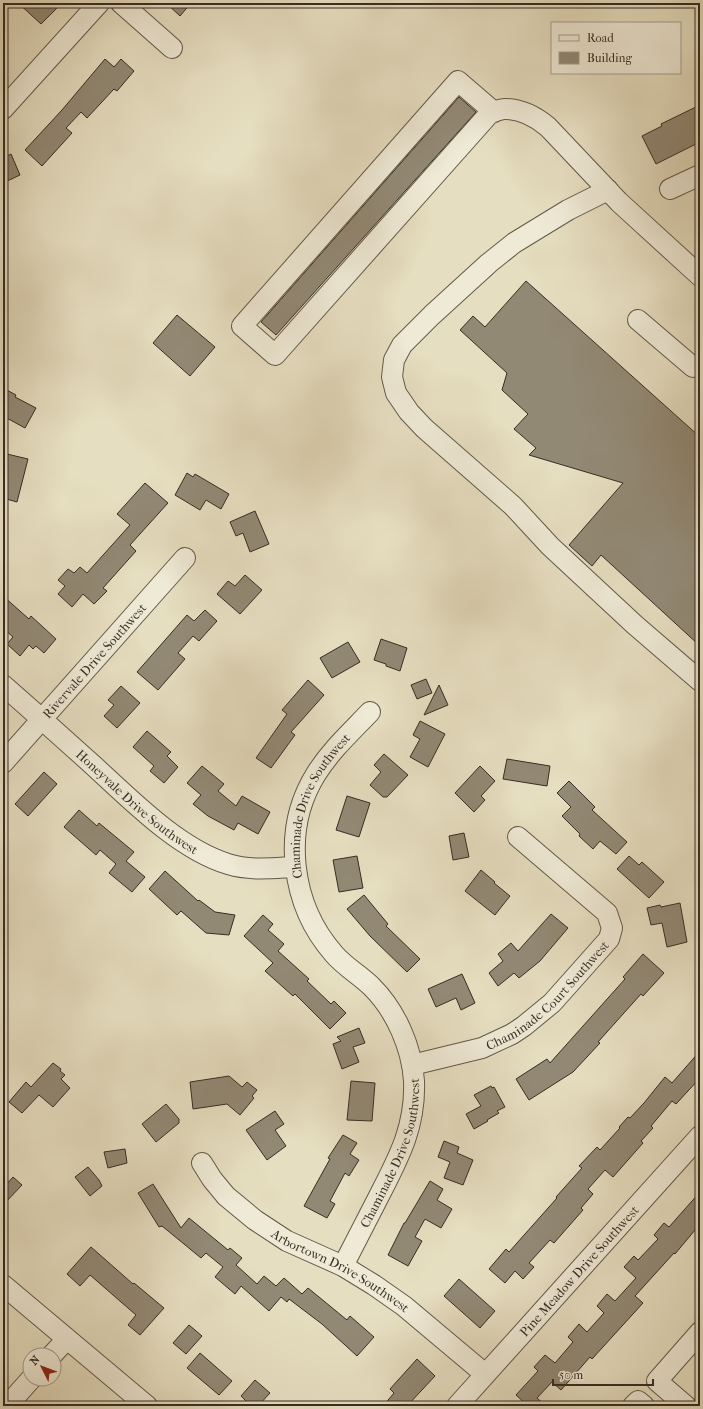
<svg xmlns="http://www.w3.org/2000/svg" width="703" height="1409" viewBox="0 0 703 1409" font-family="'IM FELL French Canon',serif">
	<rect width="100%" height="100%" fill="#e6dec0"/>
	<filter id="stains"><feTurbulence type="fractalNoise" baseFrequency=".005" numOctaves="4"/><feColorMatrix values="0 0 0 0 .2 0 0 0 0 .09 0 0 0 0 .02 0 0 0 .5 -.17"/></filter>
	<radialGradient id="worn" r=".72"><stop offset=".6" stop-color="#630" stop-opacity="0"/><stop offset="1" stop-color="#630" stop-opacity=".3"/></radialGradient>
	<path fill="#928975" stroke="#362d24" d="M18,3H51L57,8L41,24Z
		M166,3H191L180,16Z
		M105,59L114,67L121,59L134,71L117,91L114,89L87,118L81,112L66,128L72,133L42,166L25,150L62,110Z
		M459,97L476,112L276,335L261,322Z
		M700,105V142L656,164L642,136L662,126L661,124Z
		M11,154L20,175L3,183V158Z
		M526,281L700,437V646L601,555L592,566L569,545L623,483L529,455L536,448L514,429L528,414L502,390L507,373L460,330L473,316L485,327Z
		M177,315L215,347L190,376L153,343Z
		M3,388L16,395L15,397L36,408L25,428L3,416Z
		M7,454L28,459L17,502L3,498V468Z
		M187,473L193,477L195,474L229,494L221,509L206,500L200,510L175,495Z
		M145,483L168,503L130,545L136,551L103,588L107,591L94,604L83,594L72,607L58,594L65,586L58,580L68,569L74,573L80,567L87,573L130,525L117,514Z
		M255,511L269,544L250,552L243,533L236,536L230,522Z
		M245,575L262,590L240,614L217,594L228,581L235,586Z
		M3,596L29,619L31,616L56,639L44,653L36,646L33,649L29,645L20,656L7,644L13,637L3,628Z
		M205,610L217,621L199,641L193,636L178,653L185,659L158,690L137,672L187,615L194,621Z
		M381,639L407,648L400,671L386,666V664L374,660Z
		M348,642L360,662L332,678L320,658Z
		M426,679L432,693L417,699L411,685Z
		M308,680L324,695L291,732L295,735L271,768L256,758L287,714L282,710Z
		M439,685L448,705L424,715Z
		M121,686L140,703L117,728L104,716L114,705L108,700Z
		M420,721L445,734L428,767L410,757L420,739L413,735Z
		M147,731L171,752L167,756L178,767L164,783L150,771L154,766L133,747Z
		M384,754L408,775L387,797H383L370,785L381,772L374,765Z
		M507,759L550,766L547,786L503,779Z
		M202,766L224,784L218,791L236,806L242,796L270,812L258,834L238,823L234,830L208,816L193,804L201,795L187,783Z
		M480,766L495,781L481,796L485,800L474,812L455,793Z
		M44,772L57,784L28,816L15,804Z
		M569,781L595,807L592,810L627,842L616,854L600,841L593,849L579,836L580,834L562,816L571,807L557,793Z
		M347,796L370,803L359,837L336,830Z
		M79,810L97,826L99,823L134,852L126,861L145,877L132,892L109,873L116,864L100,850L96,855L64,827Z
		M464,833L469,857L453,860L449,836Z
		M357,856L363,888L339,892L333,860Z
		M629,856L639,865L642,862L664,882L649,898L617,869Z
		M481,870L495,882L494,883L510,896L495,915L465,891Z
		M165,871L198,901L199,900L215,912L235,915L229,935L206,933L181,911L177,915L149,889Z
		M364,895L388,924L386,926L420,959L407,972L370,936L347,909Z
		M680,903L687,942L667,947L662,923L651,925L647,908L660,905L661,907Z
		M551,914L568,928L540,961L519,978L514,973L498,986L489,973L503,961L498,954L511,943L518,951Z
		M263,915L273,924L268,930L284,944L278,951L309,979L307,981L331,1004L334,1001L346,1013L330,1029L295,994L293,996L265,971L273,963L244,936Z
		M643,954L664,973L643,996L641,994L598,1042L600,1043L573,1072L529,1100L516,1079L547,1059L550,1063L625,979L623,977Z
		M462,974L475,1003L461,1010L456,998L436,1007L428,989Z
		M359,1028L365,1043L353,1047L359,1062L342,1069L333,1044L341,1041L337,1037Z
		M700,1051V1078L676,1104L672,1101L651,1126L653,1128L641,1141L643,1143L613,1177L605,1170L588,1189L593,1194L581,1208L583,1210L554,1243L550,1240L529,1263L534,1267L523,1279L515,1271L505,1283L489,1269L506,1249L509,1252L557,1198L556,1197L582,1168L579,1166L597,1147L600,1150L620,1128L619,1127L628,1117L630,1118L644,1103L665,1077L672,1083Z
		M53,1063L61,1069L60,1071L65,1075L61,1079L70,1088L53,1107L39,1095L22,1113L9,1102L26,1082L31,1087Z
		M229,1076L242,1087L247,1082L257,1090L252,1096L254,1098L240,1115L227,1104L193,1109L190,1082Z
		M351,1081L375,1083L372,1121L347,1120Z
		M491,1086L492,1088L494,1087L505,1107L497,1111L499,1113L487,1120L488,1121L474,1129L466,1114L481,1106L474,1095Z
		M166,1104L179,1119V1123L156,1142L142,1124Z
		M275,1111L284,1124L275,1130L286,1146L267,1160L246,1130Z
		M343,1135L357,1143L350,1154L359,1160L349,1176L345,1173L330,1201L335,1204L327,1218L304,1206L330,1159L328,1158Z
		M444,1141L459,1147L457,1153L473,1160L463,1185L444,1178L450,1162L438,1157Z
		M125,1149L127,1163L108,1168L104,1152Z
		M88,1167L99,1180L102,1186L90,1196L75,1177Z
		M13,1177L22,1185L3,1205V1188Z
		M430,1181L443,1189L437,1200L452,1209L441,1228L425,1219L415,1237L422,1241L408,1266L388,1255L404,1223H405Z
		M153,1184L181,1228L189,1218L228,1250L230,1248L242,1258L236,1265L257,1284L264,1276L276,1286L284,1278L302,1294L308,1288L347,1320L350,1316L374,1337L357,1356L322,1324L289,1299L287,1302L281,1297L269,1311L241,1286L235,1294L215,1277L223,1267L206,1253L201,1258L162,1226L159,1227L138,1193Z
		M700,1192V1224L675,1254L674,1253L635,1296L643,1303L592,1359L590,1357L561,1390L552,1382L537,1398L546,1406H528L516,1395L538,1371L534,1367L545,1355L555,1363L573,1342L568,1337L579,1324L587,1332L604,1313L597,1306L607,1294L615,1301L636,1278L624,1267L634,1256L638,1260L658,1239L654,1235L664,1223L669,1227Z
		M91,1247L133,1284L134,1283L164,1308L140,1335L128,1325L136,1315L90,1275L80,1286L67,1274Z
		M459,1279L495,1311L480,1328L444,1296Z
		M189,1325L202,1336L186,1354L173,1343Z
		M200,1353L232,1381L219,1395L187,1368Z
		M417,1359L435,1376L407,1406H383L394,1393L390,1389Z
		M255,1380L270,1393L258,1406H251L241,1396Z"/>
	<g fill="none" stroke-linecap="round" stroke-linejoin="round">
		<defs>
			<g id="minor">
				<path d="M121,3L172,48"/>
				<path d="M3,109L99,3"/>
				<path d="M494,112L458,81L242,326L275,355L490,113C494,112 500,109 505,109C521,109 536,117 548,127L619,202L700,276"/>
				<path d="M670,189L700,175"/>
				<path d="M608,190L568,210L514,243L489,263L432,315L402,345L394,360L392,377L396,393L409,412L424,428L513,506L550,546L635,625L700,681"/>
				<path d="M638,320L693,367L700,365"/>
				<path id="s1" d="M3,685C34,712 64,739 94,766C132,801 179,849 228,864C250,871 273,868 295,867"/>
				<path id="s2" d="M3,763L185,558"/>
				<path id="s3" d="M412,1065L482,1048L512,1034L524,1026L552,1003L609,939L612,928L607,913L518,837"/>
				<path id="s4" d="M202,1163L212,1179L226,1196L255,1220L287,1241L343,1266L374,1285L404,1306L485,1374"/>
				<path id="s5" d="M343,1266C355,1243 366,1221 378,1198C398,1159 416,1127 414,1081C412,1048 396,1011 372,987C360,975 345,967 334,954C291,905 281,830 316,774C331,750 351,732 370,712"/>
				<path d="M3,1285L147,1406"/>
				<path d="M52,1355L67,1339"/>
				<path d="M7,1406L31,1379"/>
				<path id="s6" d="M457,1406L700,1136"/>
				<path d="M633,1406L638,1401L644,1406"/>
				<path d="M686,1406L657,1381L700,1332"/>
			</g>
		</defs>
		<use href="#minor" stroke="#62594b" stroke-width="22"/>
		<use href="#minor" stroke="#efead6" stroke-width="20"/>
	</g>
	<g text-anchor="middle" dominant-baseline="central" stroke-width="3" stroke-linejoin="round" paint-order="stroke">
		<g font-size="13" fill="#362d24" stroke="#efead6">
			<text stroke="none"><textPath href="#s2" startOffset="137">Rivervale Drive Southwest</textPath></text>
			<text stroke="none"><textPath href="#s1" startOffset="178">Honeyvale Drive Southwest</textPath></text>
			<text stroke="none"><textPath href="#s5" startOffset="520">Chaminade Drive Southwest</textPath></text>
			<text stroke="none"><textPath href="#s3" startOffset="157">Chaminade Court Southwest</textPath></text>
			<text stroke="none"><textPath href="#s5" startOffset="124">Chaminade Drive Southwest</textPath></text>
			<text stroke="none"><textPath href="#s6" startOffset="182">Pine Meadow Drive Southwest</textPath></text>
			<text stroke="none"><textPath href="#s4" startOffset="178">Arbortown Drive Southwest</textPath></text>
		</g>
	</g>
	<rect width="703" height="1409" fill="none" stroke="#e6dec0" stroke-width="16"/>
	<rect x="4" y="4" width="695" height="1401" fill="none" stroke="#362d24" stroke-width="2"/>
	<rect x="8" y="8" width="687" height="1393" fill="none" stroke="#362d24"/>
	<rect x="551" y="22" width="130" height="52" fill="#efead6" stroke="#a59e8f"/>
	<rect x="559" y="35" width="20" height="6" fill="#efead6" stroke="#a59e8f"/>
	<text x="587" y="42" font-size="12" fill="#362d24">Road</text>
	<rect x="559" y="52" width="20" height="12" fill="#928975" stroke="#a59e8f"/>
	<text x="587" y="62" font-size="12" fill="#362d24">Building</text>
	<g transform="translate(42 1367) rotate(312)"><circle r="19" fill="#efead6" stroke="#a59e8f"/>
	<path d="M0-3L7 15L0 10L-7 15Z" fill="#8f2418"/>
	<text y="-6" font-size="11" font-weight="bold" text-anchor="middle" fill="#362d24">N</text>
	</g>
	<path d="M553 1379v6h100v-6" fill="none" stroke="#362d24" stroke-width="2"/>
	<text x="559" y="1379" font-size="12" fill="#362d24" stroke="#efead6" stroke-width="3" paint-order="stroke">50 m</text>
	<rect width="100%" height="100%" filter="url(#stains)"/>
	<rect width="100%" height="100%" fill="url(#worn)"/>
</svg>
